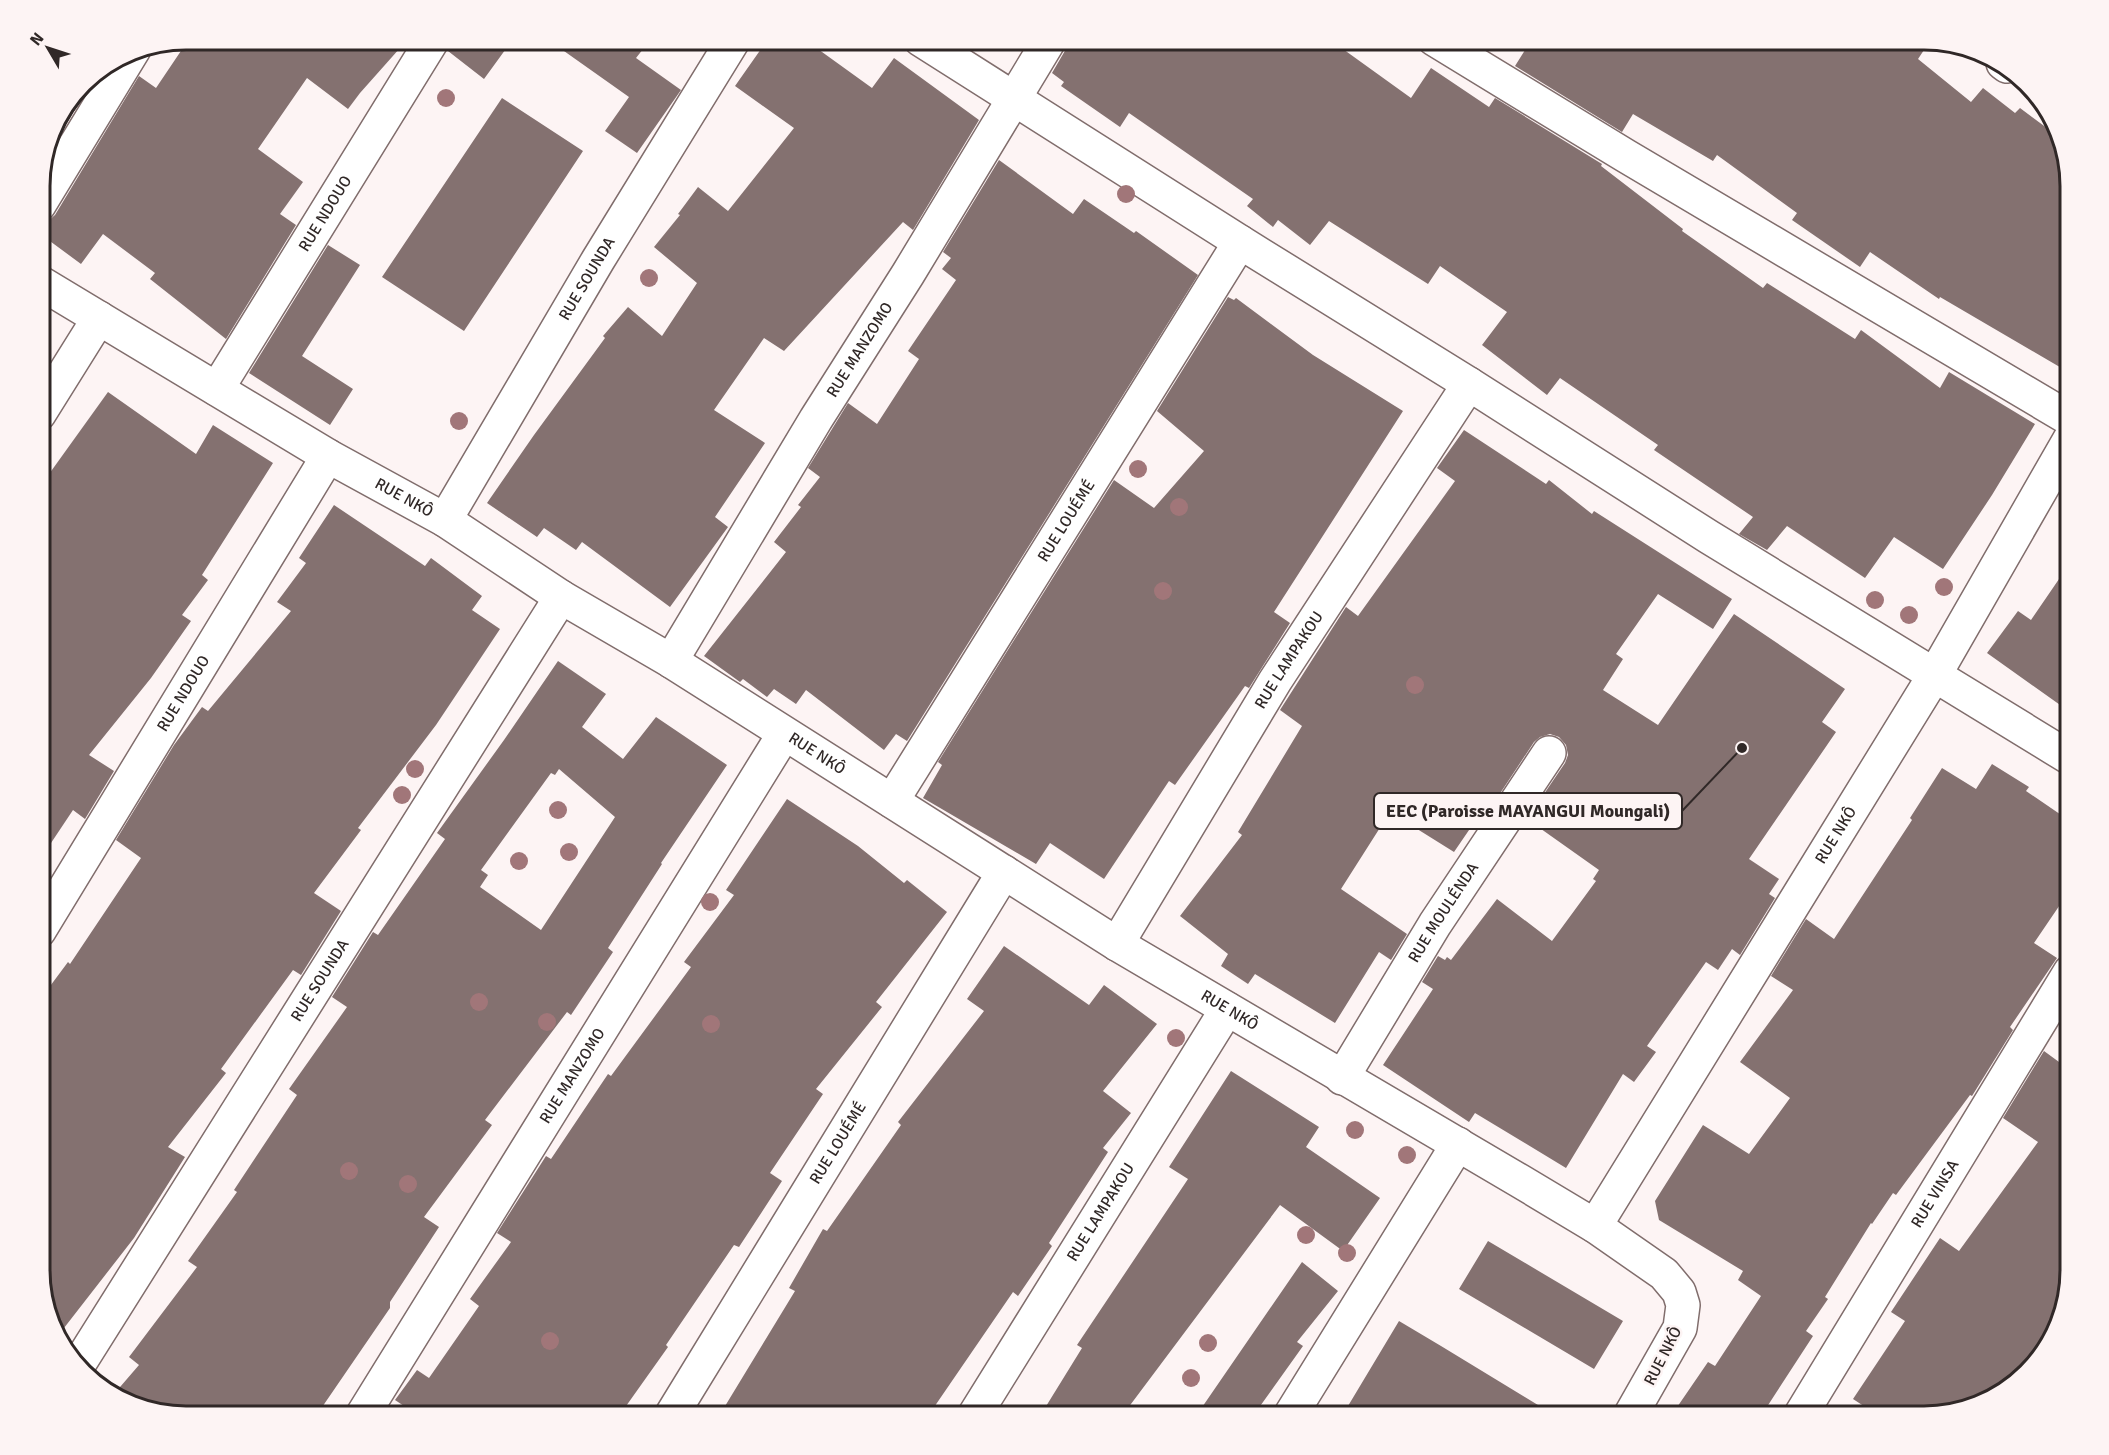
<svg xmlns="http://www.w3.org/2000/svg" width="2109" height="1455" viewBox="0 0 2109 1455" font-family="Signika,sans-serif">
	<rect width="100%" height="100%" fill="#fdf4f4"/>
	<path fill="#847170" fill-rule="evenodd" d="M189,39H408L360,93L348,109L307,78L258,149L303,182L280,214L296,225L226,339L150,279L155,273L103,234L81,264L39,233V224L48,221L55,215L139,76L156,88Z
		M452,39H513L484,79L448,51Z
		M547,39H651L636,58L681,90L637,153L605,131L629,97Z
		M768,39H804L872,88L894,58L979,120L913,230L903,222L784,351L764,338L714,410L765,443L715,517L728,527L670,607L582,542L576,550L544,528L537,537L487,503L534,435L605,338L603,336L628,307L662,336L697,283L654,247L680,215L678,214L698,187L728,211L794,128L735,86Z
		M1069,39H1329L1411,98L1431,68L1489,107L1495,98L1602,164L1601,166L1683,229L1682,231L1763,288L1767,283L1855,339L1861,330L1940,388L1949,372L2035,424L1992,495L1943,569L1894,537L1865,578L1787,526L1767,550L1739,534L1753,517L1654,450L1658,445L1560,378L1547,395L1482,345L1507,312L1440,266L1428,284L1329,221L1310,245L1278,220L1273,227L1247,206L1253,199L1129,113L1120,127L1061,86L1064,82L1052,73L1066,49Z
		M1532,39H1924L1930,41L1918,59L1971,102L1983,88L2015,113L2020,108L2059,137L2070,185V373L1940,297L1939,299L1870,252L1860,267L1792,220L1797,213L1717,155L1713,161L1633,114L1622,132L1515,66Z
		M99,70L42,164L50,129L82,82Z
		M502,98L583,151L464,331L382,277Z
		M999,160L1073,214L1084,199L1134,233L1136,231L1198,275L907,741L896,734L884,750L806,690L796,704L774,689L767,697L743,679L740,682L704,656L786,552L774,542L801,507L798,505L820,477L808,468L848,403L877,424L919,359L908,351L956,280L942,269L951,258L943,252Z
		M328,245L360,265L302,356L353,389L330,425L249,373Z
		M1228,297L1234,300L1236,298L1313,355L1403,411L1274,612L1290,623L1249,688L1245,686L1175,785L1169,781L1104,879L1050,843L1036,864L923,798L942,765L938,762L1114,480L1154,508L1204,451L1157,411Z
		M108,392L196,454L213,425L273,463L202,575L208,580L182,615L191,621L151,678L89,755L114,771L85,819L73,810L39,861V488Z
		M1464,430L1546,484L1549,480L1592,514L1594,511L1732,599L1713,629L1658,594L1616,654L1623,659L1603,690L1658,725L1734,614L1845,689L1822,722L1836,732L1749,859L1779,879L1769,894L1775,898L1740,955L1732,949L1718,970L1706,962L1647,1046L1656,1052L1634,1082L1623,1074L1566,1168L1475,1113L1469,1122L1383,1065L1433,989L1422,982L1438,956L1445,960L1447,957L1451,960L1497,899L1552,941L1596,881L1593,879L1599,870L1527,819L1565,763L1568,755L1566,745L1559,737L1550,734L1540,737L1534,742L1497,798L1493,795L1454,852L1390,812L1341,889L1407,934L1391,960L1379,952L1335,1023L1255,974L1248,984L1221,966L1228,954L1180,916L1242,835L1238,832L1302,726L1280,710L1346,607L1358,616L1455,481L1437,468Z
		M334,505L425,566L431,558L482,596L472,610L500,629L436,725L358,828L361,830L314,893L341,911L301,975L293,970L221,1069L226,1073L168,1147L185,1157L134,1238L57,1337L39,1279V1001L68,962L70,964L141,858L116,840L174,745L202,707L208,711L291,611L277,602L306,563L299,558Z
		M2070,563V712L1987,653L2018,611L2031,620Z
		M558,661L606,694L582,727L623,759L656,717L727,765L661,863L662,864L608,948L613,952L571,1015L567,1012L485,1120L492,1125L424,1217L439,1227L390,1302V1308L316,1416H185L114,1394L139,1365L129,1357L197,1267L188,1261L237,1192L234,1190L297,1095L289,1089L347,1007L332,997L373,932L378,935L445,839L437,833L504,740ZM559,769L615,817L541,930L480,887L488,875L481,870L551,773L555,775Z
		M1992,764L2029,787L2026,791L2070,821V890L2034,943L2057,958L2010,1027L2013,1030L1972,1096L1970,1095L1896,1195L1893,1193L1872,1224L1871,1223L1825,1297L1828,1299L1806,1331L1813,1336L1761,1416H1671L1708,1362L1715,1366L1761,1296L1738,1280L1743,1271L1659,1220L1655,1201L1703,1125L1749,1154L1790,1098L1740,1062L1793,990L1771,976L1806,919L1834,939L1912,820L1910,818L1942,768L1976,789Z
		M787,799L858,846L904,883L907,880L947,912L876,1002L882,1007L816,1089L823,1094L770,1173L782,1181L739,1247L734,1245L666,1345L668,1347L619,1416H419L395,1400L417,1370L429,1378L479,1306L470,1299L511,1242L497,1233L546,1156L551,1159L608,1074L611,1076L691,967L684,962L734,895L726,890Z
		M1004,946L1089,1005L1104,985L1157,1024L1103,1091L1131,1113L1103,1148L1108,1152L1049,1243L1052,1246L1018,1296L1013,1292L928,1416H719L795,1291L789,1288L823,1229L827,1231L901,1125L898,1122L984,1011L967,999Z
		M2044,1051L2070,1070V1270L2045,1351L1989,1401L1924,1416H1879L1853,1399L1905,1321L1891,1312L1940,1238L1959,1251L2038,1142L2003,1118Z
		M1231,1071L1319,1127L1306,1147L1380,1198L1343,1251L1280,1205L1122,1416H1040L1082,1348L1077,1345L1188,1179L1169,1167Z
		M1488,1241L1623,1321L1594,1369L1459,1289Z
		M1302,1262L1338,1291L1297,1342L1303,1346L1253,1416H1196Z
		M1399,1321L1441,1346L1556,1416H1342Z"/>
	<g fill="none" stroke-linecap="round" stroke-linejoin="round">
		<defs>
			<g id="minor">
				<path d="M920,39L1240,242L1469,384L1709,537L2070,758"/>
				<path d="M1434,39L1626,156L2070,419"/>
				<path d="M2003,63L2007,66"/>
				<path d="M39,205L134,49"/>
				<path id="s1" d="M39,282L328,456L445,520L561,597L671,661L1117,944L1520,1181L1595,1226L1664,1274L1679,1292L1683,1305L1680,1328L1630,1416"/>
				<path id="s2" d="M217,389L433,39"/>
				<path d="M39,414L99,318"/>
				<path id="s3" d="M445,520L598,260L734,39"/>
				<path id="s4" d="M671,661L816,419L908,274L1050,39"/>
				<path id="s5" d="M892,801L1240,242"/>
				<path id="s6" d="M39,931L328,456"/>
				<path id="s7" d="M1117,944L1275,681L1469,384"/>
				<path id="s8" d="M1342,1078L1435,924L1549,753"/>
				<path id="s9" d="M1595,1226L1934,676L2070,439"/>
				<path id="s10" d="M79,1364L561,597"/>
				<path id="s11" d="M362,1416L784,734"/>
				<path id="s12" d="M671,1416L1004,872"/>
				<path id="s13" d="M974,1416L1227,1009"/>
				<path d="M1290,1416L1458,1144"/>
				<path id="s14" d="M1800,1416L2070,972"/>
			</g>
		</defs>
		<use href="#minor" stroke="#806d6c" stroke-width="36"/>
		<use href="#minor" stroke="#fff" stroke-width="33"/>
	</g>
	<g fill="#a17679">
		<circle cx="446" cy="98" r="9"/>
		<circle cx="1126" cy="194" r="9"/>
		<circle cx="649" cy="278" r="9"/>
		<circle cx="459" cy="421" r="9"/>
		<circle cx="1138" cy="469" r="9"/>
		<circle cx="1179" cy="507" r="9"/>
		<circle cx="1944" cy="587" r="9"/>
		<circle cx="1163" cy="591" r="9"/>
		<circle cx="1875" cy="600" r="9"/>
		<circle cx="1909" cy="615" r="9"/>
		<circle cx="1415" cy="685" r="9"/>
		<circle cx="415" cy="769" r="9"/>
		<circle cx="402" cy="795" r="9"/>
		<circle cx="558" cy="810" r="9"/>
		<circle cx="569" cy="852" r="9"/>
		<circle cx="519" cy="861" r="9"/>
		<circle cx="710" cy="902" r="9"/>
		<circle cx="479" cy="1002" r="9"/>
		<circle cx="547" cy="1022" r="9"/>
		<circle cx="711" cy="1024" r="9"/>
		<circle cx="1176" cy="1038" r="9"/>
		<circle cx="1355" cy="1130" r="9"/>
		<circle cx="1407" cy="1155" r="9"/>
		<circle cx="349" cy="1171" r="9"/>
		<circle cx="408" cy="1184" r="9"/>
		<circle cx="1306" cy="1235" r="9"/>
		<circle cx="1347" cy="1253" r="9"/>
		<circle cx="550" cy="1341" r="9"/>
		<circle cx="1208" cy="1343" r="9"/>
		<circle cx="1191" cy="1378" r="9"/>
	</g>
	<g text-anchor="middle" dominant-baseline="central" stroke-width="5" stroke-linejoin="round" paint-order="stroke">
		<g font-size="16" fill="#302827" stroke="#fdf4f4">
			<text stroke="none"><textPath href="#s2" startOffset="206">RUE NDOUO</textPath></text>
			<text stroke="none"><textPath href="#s3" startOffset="280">RUE SOUNDA</textPath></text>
			<text stroke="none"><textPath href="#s4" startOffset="364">RUE MANZOMO</textPath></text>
			<text stroke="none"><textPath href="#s1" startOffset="424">RUE NKÔ</textPath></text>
			<text stroke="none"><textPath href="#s5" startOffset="330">RUE LOUÉMÉ</textPath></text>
			<text stroke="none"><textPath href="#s7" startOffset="332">RUE LAMPAKOU</textPath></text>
			<text stroke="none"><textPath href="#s6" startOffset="278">RUE NDOUO</textPath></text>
			<text stroke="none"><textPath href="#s1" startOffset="910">RUE NKÔ</textPath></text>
			<text stroke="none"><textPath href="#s9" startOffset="459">RUE NKÔ</textPath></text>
			<text stroke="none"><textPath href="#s8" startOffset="194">RUE MOULÉNDA</textPath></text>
			<text stroke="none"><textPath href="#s10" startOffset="453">RUE SOUNDA</textPath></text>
			<text stroke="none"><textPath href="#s1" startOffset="1396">RUE NKÔ</textPath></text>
			<text stroke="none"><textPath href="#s11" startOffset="400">RUE MANZOMO</textPath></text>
			<text stroke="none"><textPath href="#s12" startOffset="320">RUE LOUÉMÉ</textPath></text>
			<text stroke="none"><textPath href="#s14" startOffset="260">RUE VINSA</textPath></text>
			<text stroke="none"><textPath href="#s13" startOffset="240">RUE LAMPAKOU</textPath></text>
			<text transform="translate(1663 1356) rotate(-63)">RUE NKÔ</text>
		</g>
	</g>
	<path d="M0 0H2109V1455H0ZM186 50H1924A136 136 0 0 1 2060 186V1270A136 136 0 0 1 1924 1406H186A136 136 0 0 1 50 1270V186A136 136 0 0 1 186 50Z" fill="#fdf4f4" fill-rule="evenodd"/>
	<path fill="none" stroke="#302827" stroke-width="3" d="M186 50H1924A136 136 0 0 1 2060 186V1270A136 136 0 0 1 1924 1406H186A136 136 0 0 1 50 1270V186A136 136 0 0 1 186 50Z"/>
	<path fill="none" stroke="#302827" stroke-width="2" d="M1742 748L1682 811"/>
	<circle fill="#302827" stroke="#fdf4f4" stroke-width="2" cx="1742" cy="748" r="6"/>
	<rect fill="#fdf4f4" stroke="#302827" stroke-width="2" x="1374" y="793" width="308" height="36" rx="6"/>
	<g font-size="18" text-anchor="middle" font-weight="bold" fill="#302827">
		<text x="1528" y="817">EEC (Paroisse MAYANGUI Moungali)</text>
	</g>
	<g transform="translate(48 48) rotate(309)" stroke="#fdf4f4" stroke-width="4.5" paint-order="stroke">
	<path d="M0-4.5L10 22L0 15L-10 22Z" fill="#302827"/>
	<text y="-9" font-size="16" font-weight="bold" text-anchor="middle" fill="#302827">N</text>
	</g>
</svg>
